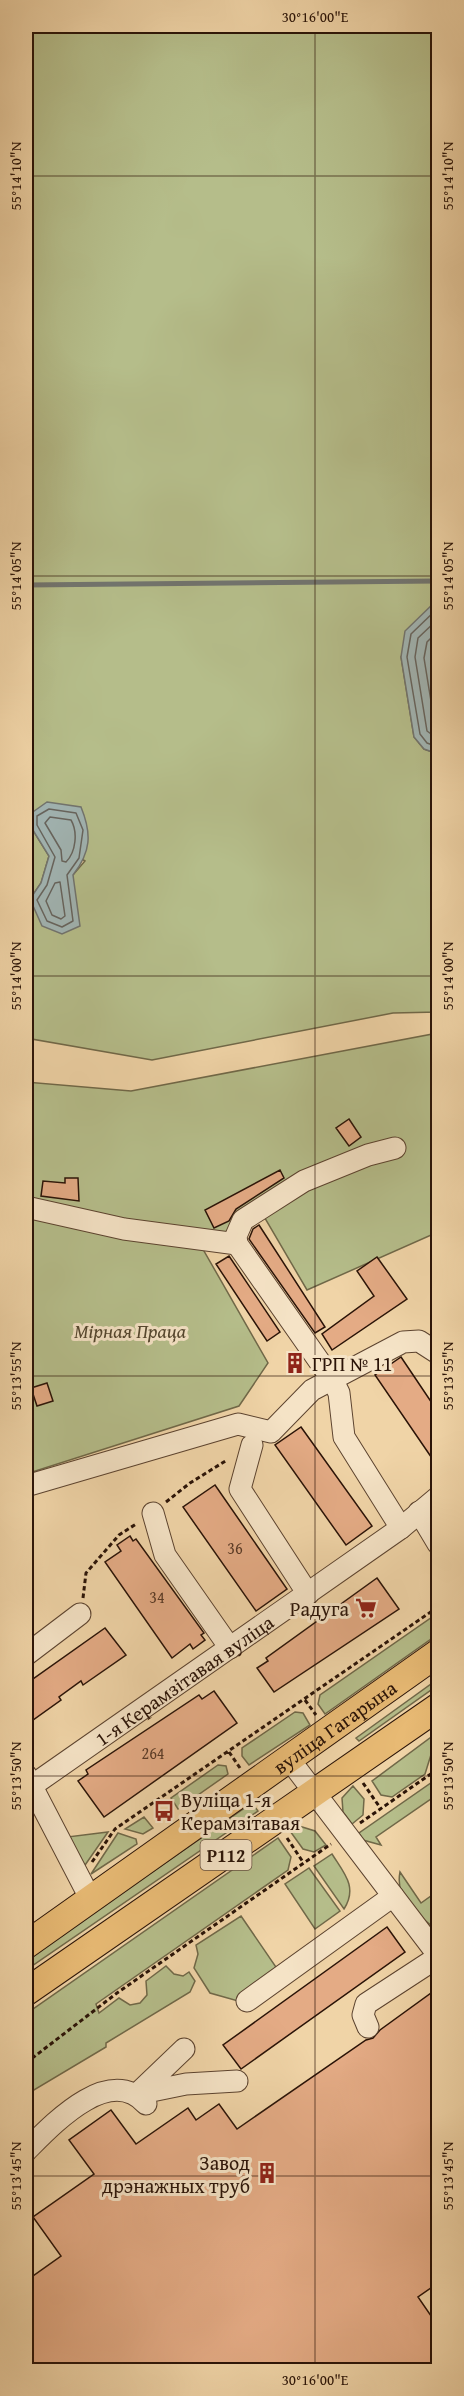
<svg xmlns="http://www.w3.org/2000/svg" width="464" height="2396" viewBox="0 0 464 2396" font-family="'Gentium Book Plus',serif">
	<rect width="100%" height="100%" fill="#f0d4a7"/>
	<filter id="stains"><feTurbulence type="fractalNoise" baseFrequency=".00333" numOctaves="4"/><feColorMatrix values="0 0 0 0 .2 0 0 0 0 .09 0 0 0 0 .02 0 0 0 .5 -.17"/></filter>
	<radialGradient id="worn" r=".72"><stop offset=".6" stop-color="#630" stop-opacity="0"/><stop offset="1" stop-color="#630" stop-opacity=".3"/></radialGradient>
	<path fill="#b5bd8a" stroke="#706848" stroke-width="1.5" fill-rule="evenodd" d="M26,26H438V599L426,612L401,657L414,737L424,749L438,754V1012L393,1013L152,1060L26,1038ZM31,827L85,861L73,875L30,899L41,883L49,856Z
		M438,1033V1232L307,1290L262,1213L204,1251L268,1363L239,1406L26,1474V1082L131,1091Z
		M438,1613V1634L325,1714L318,1704L320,1695Z
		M438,1679V1685L359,1741L356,1738Z
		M295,1712L303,1713L310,1725L249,1765L242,1756V1748Z
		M438,1732L425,1774L392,1797L381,1795L372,1781Z
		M218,1765L226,1766L228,1774L178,1809L171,1798Z
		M438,1778V1794L376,1837L381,1845L363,1840L359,1833Z
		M353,1786L364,1799L363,1815L352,1824L343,1812L342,1798Z
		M252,1803L258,1811L26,1970V1959Z
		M144,1817L153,1828L143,1834L125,1829Z
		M299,1826L315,1831L326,1845L314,1852L303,1849L290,1831Z
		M108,1832L83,1868L67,1837Z
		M118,1833L136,1839L137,1844L91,1874Z
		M278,1838L291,1857L288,1870L96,2004L99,2013L119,1998L130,2005L140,2003L147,1995L146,1981L166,1966L174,1974L183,1976L189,1972L195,1981L190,1992L106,2043V2047L29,2093L26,2092V2014Z
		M332,1854C344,1873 358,1887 344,1909L314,1866Z
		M309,1868L340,1911L315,1929L285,1884Z
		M400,1872L421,1903L438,1891V1921L432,1926C414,1912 395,1897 400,1872Z
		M241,1916L278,1970L238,2001L210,1993L194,1968L198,1954L196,1945Z"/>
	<path fill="#a1b5b4" stroke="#71746f" stroke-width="1.5" d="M438,599V754L424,749L414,737L401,657L405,631Z
		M47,802L81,807C92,834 91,852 73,875L80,926L62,934L42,926L30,899L41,883L49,856L31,827L30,814Z"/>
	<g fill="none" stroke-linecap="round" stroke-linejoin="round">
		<path stroke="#66645e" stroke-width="1.5" d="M438,608L411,634L407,657L420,734L427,743L438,747
			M438,619L418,638L415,657L427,731L438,739
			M438,631L427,642L424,658L435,726L438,730
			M49,809L76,813L83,830L79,858L67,875L73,921L62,927L47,921L37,900L47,885L55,857L37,825V816Z
			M50,817L71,820C78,832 76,852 66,862L62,861L61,850L45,823Z
			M60,882L65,916L61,919L52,915L46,901L55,883Z"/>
		<path stroke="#71746f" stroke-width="5" d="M26,585L438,581"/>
	</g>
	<path fill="#e4ab85" stroke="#2a1307" stroke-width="1.5" d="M349,1119L361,1137L349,1146L336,1128Z
		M280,1170L284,1178L236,1209L229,1221L214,1228L205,1210Z
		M65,1178H78L79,1201L41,1196L43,1181L65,1183Z
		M259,1225L325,1327L315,1333L249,1239L253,1229Z
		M229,1256L280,1332L267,1341L216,1264Z
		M377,1257L407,1299L332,1350L322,1334L374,1296L357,1271Z
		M401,1357L438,1412V1467L375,1375Z
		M47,1383L53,1401L37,1406L31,1388Z
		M301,1427L372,1526L346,1545L275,1445Z
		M215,1485L287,1589L256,1611L183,1507Z
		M130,1536L133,1541L136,1539L204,1633L201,1635L205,1640L193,1649L190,1644L172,1658L105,1562L121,1551L117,1545Z
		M377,1578L399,1609L274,1692L257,1668L268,1661L266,1658Z
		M105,1628L126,1655L83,1685L81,1681L59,1697L61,1700L26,1725V1684Z
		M214,1691L237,1723L104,1817L78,1781L88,1774L86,1770L199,1695L202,1699Z
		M387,1927L405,1952L241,2069L223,2045Z
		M438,1988V2283L418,2297L438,2326V2370H26V2281L61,2256L33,2217L94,2174L69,2140L111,2110L136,2144L188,2108L196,2120L219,2104L237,2129L366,2040L373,2038L380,2030Z"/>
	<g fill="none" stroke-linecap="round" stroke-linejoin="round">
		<defs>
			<g id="minor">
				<path d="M395,1148L368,1155L304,1181L243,1220L236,1236L237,1244L333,1381L339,1393L344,1437L401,1528"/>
				<path d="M26,1207L124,1229L237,1244"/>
				<path d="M252,1445L240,1489L308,1594"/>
				<path d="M26,1486L238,1424L271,1432L312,1390L403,1342L419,1341L436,1352"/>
				<path d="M419,1512L438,1544"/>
				<path d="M153,1513L165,1555L230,1648"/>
				<path d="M26,1655L80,1614"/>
				<path d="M289,1759L438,1955"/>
				<path d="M26,1775L91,1900"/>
				<path id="s1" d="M33,1785L401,1528L438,1497"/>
				<path d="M247,2001L393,1896"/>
				<path d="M368,2027L363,2015L366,2004L438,1957"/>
				<path d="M184,2049L137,2094L186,2084L237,2081"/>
				<path d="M26,2151C52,2125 109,2063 146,2104"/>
			</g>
			<g id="major">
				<path id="s2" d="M26,1945L438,1653"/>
				<path d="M26,1992L438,1707"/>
			</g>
		</defs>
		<use href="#minor" stroke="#5c432f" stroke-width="23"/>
		<use href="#major" stroke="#2a1307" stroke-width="29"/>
		<path stroke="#2a1307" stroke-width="3" stroke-dasharray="4.5 3" stroke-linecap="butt" d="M166,1502L190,1483L227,1460
			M83,1598L86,1573L119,1535L136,1524
			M305,1700L316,1715
			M229,1752L240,1768
			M432,1773L438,1755
			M363,1783L381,1809
			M360,1823L438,1769
			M287,1838L303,1862
			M92,1862L115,1829L438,1607
			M26,2063L117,1993L331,1844"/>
		<use href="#minor" stroke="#f5e3c6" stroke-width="21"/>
		<use href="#major" stroke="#e8ba74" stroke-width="27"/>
	</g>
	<path fill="none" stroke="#2a1307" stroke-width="1.5" stroke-opacity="0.45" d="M315,26V2370M26,176H438M26,576H438M26,976H438M26,1376H438M26,1776H438M26,2176H438"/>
	<defs>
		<symbol id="building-bare" viewBox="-9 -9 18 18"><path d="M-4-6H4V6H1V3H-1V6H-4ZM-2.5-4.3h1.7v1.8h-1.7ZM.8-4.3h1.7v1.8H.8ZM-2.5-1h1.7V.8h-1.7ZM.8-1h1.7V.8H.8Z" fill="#8f2418" stroke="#f5e3c6" stroke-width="2.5" paint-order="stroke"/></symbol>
		<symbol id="supermarket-bare" viewBox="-9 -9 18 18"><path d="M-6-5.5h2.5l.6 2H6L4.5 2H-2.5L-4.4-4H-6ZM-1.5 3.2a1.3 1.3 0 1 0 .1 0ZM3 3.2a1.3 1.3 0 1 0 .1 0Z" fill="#8f2418" stroke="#f5e3c6" stroke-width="2.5" paint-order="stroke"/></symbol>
		<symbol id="bus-bare" viewBox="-9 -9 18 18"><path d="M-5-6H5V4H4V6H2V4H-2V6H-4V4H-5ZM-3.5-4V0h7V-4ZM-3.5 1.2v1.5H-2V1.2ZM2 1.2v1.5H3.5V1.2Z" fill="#8f2418" stroke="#f5e3c6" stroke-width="2.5" paint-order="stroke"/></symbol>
	</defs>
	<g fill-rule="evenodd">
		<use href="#building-bare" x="280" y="1348" width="30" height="30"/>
		<use href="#supermarket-bare" x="351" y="1593" width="30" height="30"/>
		<use href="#bus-bare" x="149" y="1796" width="30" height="30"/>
		<use href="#building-bare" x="252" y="2158" width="30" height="30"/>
	</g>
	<g text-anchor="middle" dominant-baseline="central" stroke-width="6" stroke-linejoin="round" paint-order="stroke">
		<g font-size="16" fill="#583926">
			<text x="235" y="1548">36</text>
			<text x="157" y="1597">34</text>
			<text x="153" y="1753">264</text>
		</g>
		<rect fill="#f5e3c6" stroke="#675140" stroke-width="1.5" x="200.5" y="1840" width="51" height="30" rx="4.5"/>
		<g font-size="18" font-weight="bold" fill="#2a1307">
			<text x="226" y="1855">Р112</text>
		</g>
		<g font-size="20" font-style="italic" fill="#54462e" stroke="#f5e3c6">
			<text x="130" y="1330">Мірная Праца</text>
		</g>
		<g font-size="20" fill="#2a1307" stroke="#f5e3c6" text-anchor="start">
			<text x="312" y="1363">ГРП № 11</text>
			<text x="349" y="1608" text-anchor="end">Радуга</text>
			<text x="181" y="1799">Вуліца 1-я<tspan x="181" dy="23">Керамзітавая</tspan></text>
			<text x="250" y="2162" text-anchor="end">Завод<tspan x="250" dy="23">дрэнажных труб</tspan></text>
		</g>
		<g font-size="20" fill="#2a1307" stroke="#f5e3c6">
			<text stroke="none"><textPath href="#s1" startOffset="184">1-я Керамзітавая вуліца</textPath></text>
			<text stroke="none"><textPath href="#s2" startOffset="378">вуліца Гагарына</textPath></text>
		</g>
	</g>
	<rect width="464" height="2396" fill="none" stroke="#f0d4a7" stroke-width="66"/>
	<rect x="33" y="33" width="398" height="2330" fill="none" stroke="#2a1307" stroke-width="2"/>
	<g font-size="15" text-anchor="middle" fill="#2a1307">
		<text x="315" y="22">30°16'00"E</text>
		<text transform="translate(16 176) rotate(-90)" y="5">55°14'10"N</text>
		<text transform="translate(448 176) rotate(-90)" y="5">55°14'10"N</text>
		<text transform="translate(16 576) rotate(-90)" y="5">55°14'05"N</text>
		<text transform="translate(448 576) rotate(-90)" y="5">55°14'05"N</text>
		<text transform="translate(16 976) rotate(-90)" y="5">55°14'00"N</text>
		<text transform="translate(448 976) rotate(-90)" y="5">55°14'00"N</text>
		<text transform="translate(16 1376) rotate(-90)" y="5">55°13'55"N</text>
		<text transform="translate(448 1376) rotate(-90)" y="5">55°13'55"N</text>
		<text transform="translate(16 1776) rotate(-90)" y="5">55°13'50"N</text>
		<text transform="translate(448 1776) rotate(-90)" y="5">55°13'50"N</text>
		<text transform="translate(16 2176) rotate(-90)" y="5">55°13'45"N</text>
		<text transform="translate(448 2176) rotate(-90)" y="5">55°13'45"N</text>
		<text x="315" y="2385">30°16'00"E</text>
	</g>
	<rect width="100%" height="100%" filter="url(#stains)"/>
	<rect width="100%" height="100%" fill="url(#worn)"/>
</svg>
